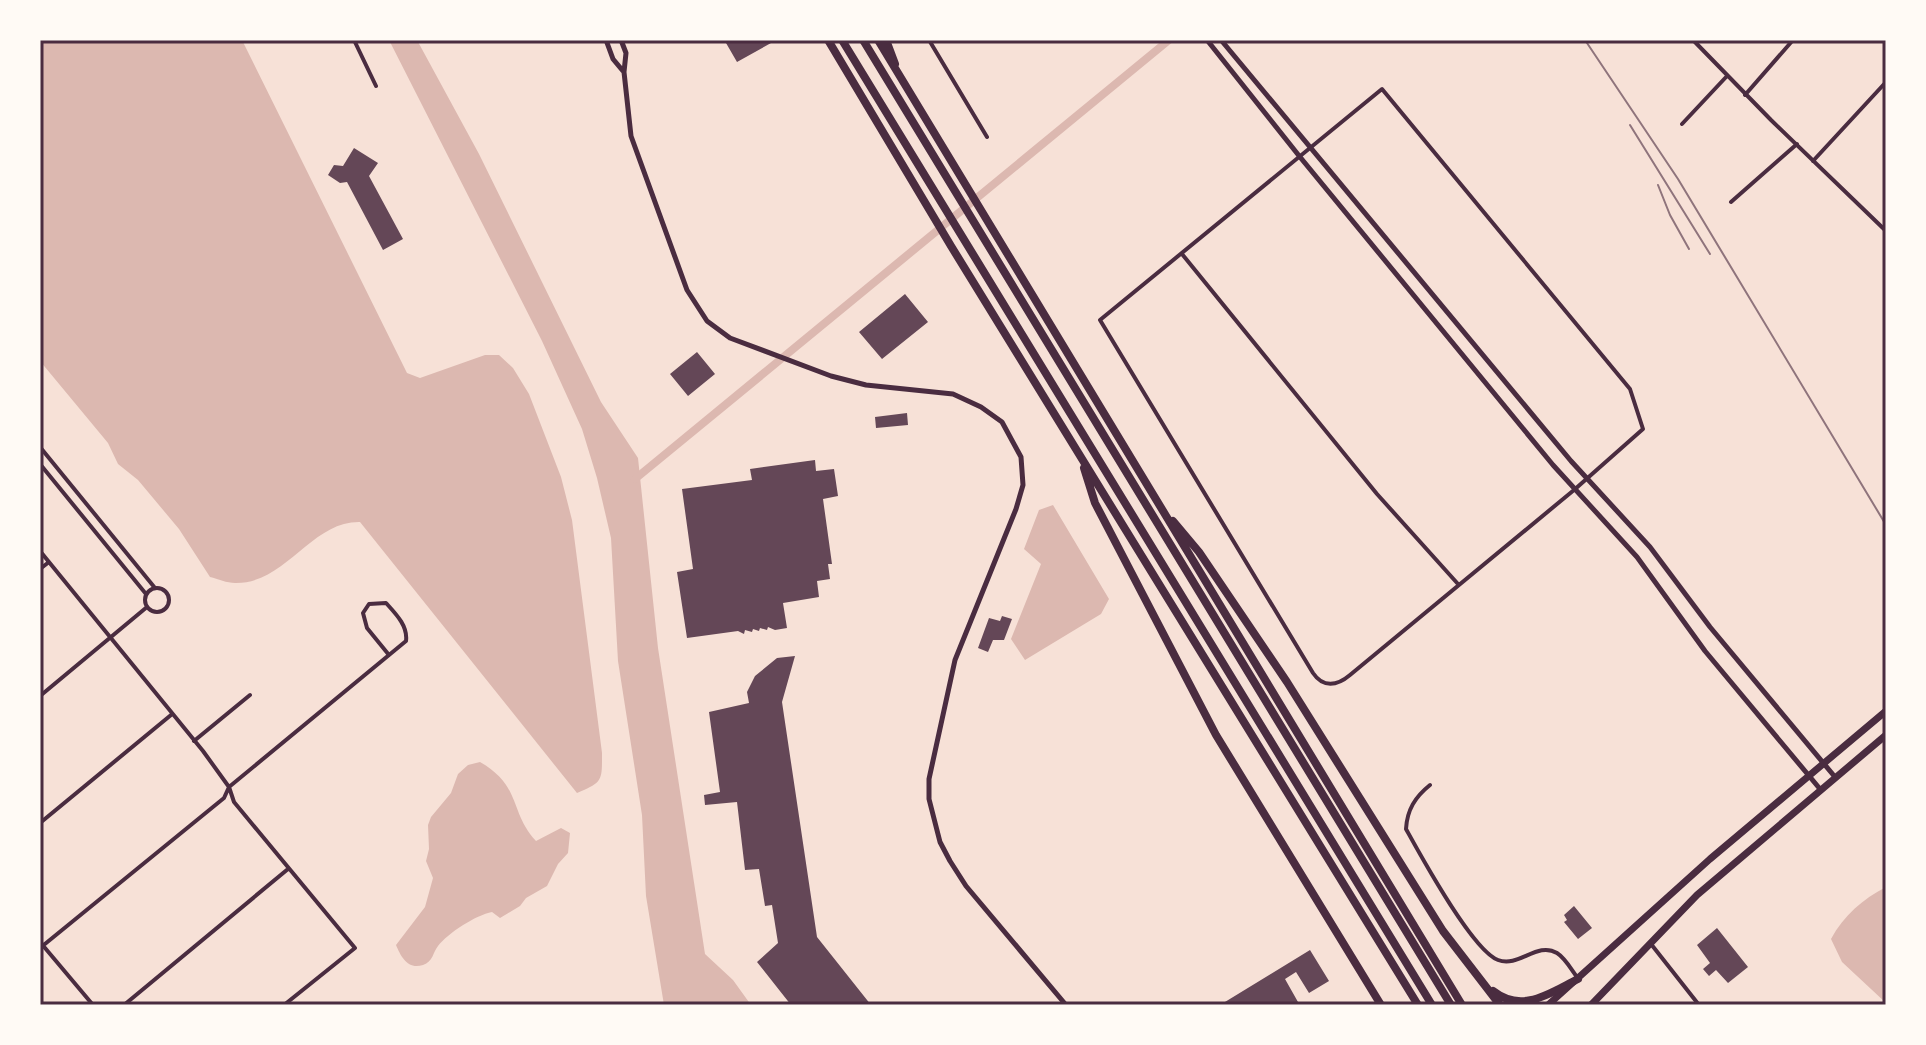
<svg xmlns="http://www.w3.org/2000/svg" width="1926" height="1045" viewBox="0 0 1926 1045" font-family="'Asap Condensed',sans-serif">
	<rect width="100%" height="100%" fill="#f7e1d7"/>
	<path fill="#dcb8b0" d="M40,40H242L407,373L420,378L485,355H499L513,368L529,394L561,477L572,520L602,753C602,781 603,782 577,793L360,522C311,521 286,584 235,583C227,583 218,579 210,577L179,529L138,480L118,464L108,443L40,361Z
		M389,40H417L479,154L601,402L638,458L658,648L705,954L733,980L751,1005H664L646,896L642,815L618,661L611,538L597,478L582,429L542,341Z
		M1053,505L1109,599L1101,614L1025,660L1011,639L1041,564L1024,549L1039,510Z
		M480,762C522,786 509,812 536,841L561,828L570,833L568,853L558,864L547,886L526,898L520,906L500,918L492,912C476,915 448,933 438,946C433,952 433,962 423,965C408,970 401,957 396,945L425,907L433,878L426,861L429,849L428,825L431,817L451,793L458,774L468,765Z
		M1886,887V1003L1842,962L1831,939C1844,915 1863,899 1886,887Z"/>
	<g fill="none" stroke-linecap="round" stroke-linejoin="round">
		<path stroke="#dcb8b0" stroke-width="8" d="M635,479L1169,40"/>
	</g>
	<path fill="#644757" d="M732,40H770L771,43L737,62L726,43Z
		M354,148L378,163L369,176L403,239L383,250L347,182L340,183L328,175L334,165L343,166Z
		M905,294L928,322L882,359L859,332Z
		M697,352L715,374L688,396L670,374Z
		M907,413L908,425L876,428L875,417Z
		M815,460L816,471L834,469L838,496L823,499L832,564H828L830,579L817,581L819,597L783,603L787,628L775,630L768,627L767,630L760,628L759,631L753,629L752,632L745,630L744,634L738,631L687,638L677,572L693,569L682,489L752,480L750,469Z
		M1002,616L1012,619L1004,640H993L988,652L978,648L989,618L1000,621Z
		M795,656L782,702L817,937L871,1005H791L757,962L778,943L772,905L765,906L759,869L745,870L737,802L705,805L704,795L720,792L709,712L749,703L747,692L755,676L777,658Z
		M1574,906L1592,928L1578,939L1564,922L1567,920L1564,915Z
		M1717,928L1748,967L1728,983L1716,970L1709,976L1703,969L1710,963L1697,945Z
		M1310,950L1329,981L1309,993L1296,972L1285,979L1298,1002L1293,1005H1220Z"/>
	<g fill="none" stroke-linecap="round" stroke-linejoin="round">
		<path stroke="#4a2c40" stroke-width="4" d="M354,40L376,86
			M929,40L987,137
			M1693,40L1771,120L1886,231
			M1382,89L1630,389L1643,429L1574,490L1350,675C1337,686 1323,688 1313,673L1100,320Z
			M1745,95L1793,40
			M1682,124L1727,76
			M1813,161L1886,82
			M1731,202L1797,144
			M1182,254L1377,494L1458,584
			M40,447L155,588
			M40,464L146,594
			M40,551L203,751L229,787L234,802L355,948L284,1005
			M40,569L49,562
			M145 600a12 12 0 1 1 24 0a12 12 0 1 1-24 0Z
			M40,696L147,607
			M194,741L250,695
			M1430,785C1415,797 1407,810 1406,829C1421,856 1472,950 1498,960C1519,968 1537,941 1557,953C1565,958 1571,969 1577,977
			M40,823L171,715
			M40,942L93,1005
			M1651,944L1699,1005
			M40,948L224,798L229,787L406,641C408,626 396,614 386,603L369,604L363,613L367,628L389,655
			M124,1005L288,869"/>
		<path stroke="#4a2c40" stroke-width="5" d="M606,40L613,59L623,71
			M621,40L626,53L624,72L631,136L687,290L707,321L730,338L831,376L866,385L953,394L981,407L1002,422L1021,457L1023,485L1016,509L955,660L929,779V799L940,842L950,861L966,886L1066,1005
			M1207,40L1300,157L1553,465L1637,557L1705,651L1820,789
			M1221,40L1571,461L1650,547L1710,627L1835,777"/>
		<path stroke="#4a2c40" stroke-width="7" d="M1548,1005L1710,859L1886,711
			M1591,1005L1697,895L1886,735"/>
		<path stroke="#4a2c40" stroke-width="8" d="M828,40L951,246L1418,1005
			M842,40L1432,1005
			M863,40L1451,1005
			M878,40L1462,1005
			M886,40L895,64
			M1084,468L1095,503L1216,735L1381,1005
			M1173,521L1199,552L1287,682L1443,931L1500,1005
			M1493,991C1522,1014 1550,993 1578,979"/>
		<path stroke="#8f747c" stroke-width="2" d="M1585,40L1678,179L1886,525
			M1630,125L1710,254
			M1658,185L1670,215L1689,249"/>
	</g>
	<rect width="1926" height="1045" fill="none" stroke="#fffaf5" stroke-width="84"/>
	<rect x="42" y="42" width="1842" height="961" fill="none" stroke="#4a2c40" stroke-width="3"/>
</svg>
